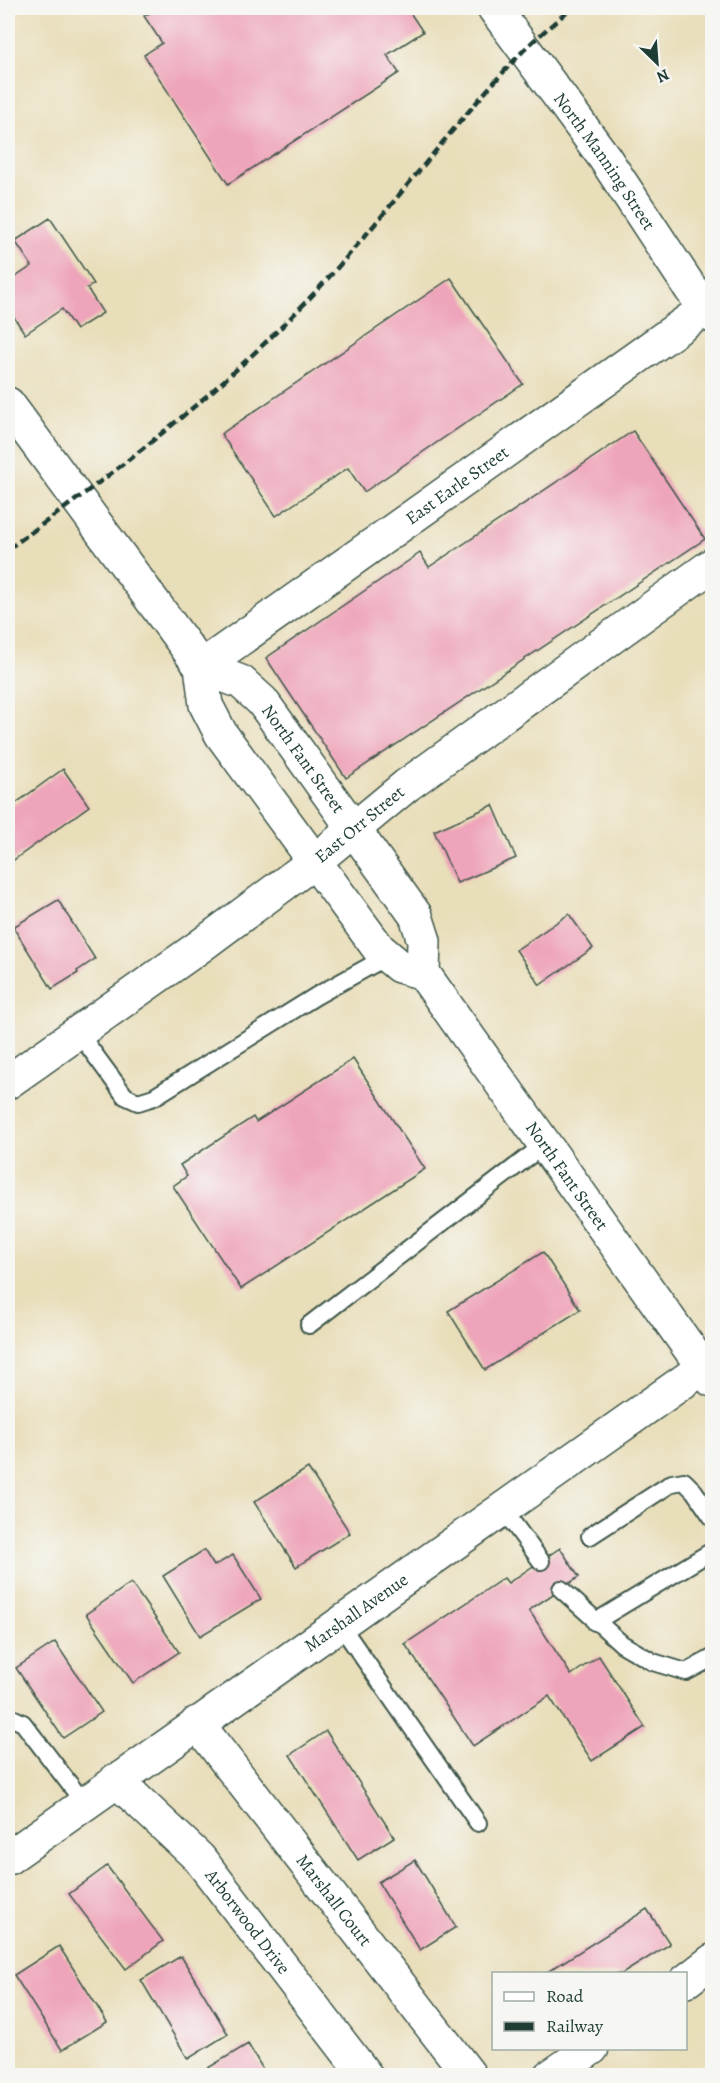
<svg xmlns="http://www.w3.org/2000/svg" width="720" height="2083" viewBox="0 0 720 2083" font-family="Alegreya,serif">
	<rect width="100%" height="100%" fill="#f6f6f2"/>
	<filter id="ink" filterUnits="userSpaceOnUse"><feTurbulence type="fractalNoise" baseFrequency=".0167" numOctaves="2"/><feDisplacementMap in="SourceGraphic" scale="12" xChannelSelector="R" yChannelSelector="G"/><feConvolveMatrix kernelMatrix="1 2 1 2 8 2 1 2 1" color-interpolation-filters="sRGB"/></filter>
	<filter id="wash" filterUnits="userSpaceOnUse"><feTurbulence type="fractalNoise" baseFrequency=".008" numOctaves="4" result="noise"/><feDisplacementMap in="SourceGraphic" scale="24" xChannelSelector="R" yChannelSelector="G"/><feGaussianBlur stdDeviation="1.35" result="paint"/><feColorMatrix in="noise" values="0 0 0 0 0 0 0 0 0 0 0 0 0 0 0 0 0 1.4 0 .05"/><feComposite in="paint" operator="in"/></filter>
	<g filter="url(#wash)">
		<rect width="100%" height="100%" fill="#e9deba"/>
		<g id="blocks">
			<path fill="#eea4ba" d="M158,8H407L423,32L387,55L399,73L228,184L144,55L162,43L144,16Z
				M50,218L94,284L87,288L103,313L76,330L62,309L25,334L8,308V282L32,266L15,241Z
				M451,278L523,384L364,492L348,468L276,516L221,434Z
				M633,431L705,539L346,778L266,658L420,553L429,567Z
				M63,769L89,806L8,864V809Z
				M493,805L516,858L457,883L434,831Z
				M58,900L95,959L77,971L78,973L52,989L13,927Z
				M569,914L593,948L540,985L516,950Z
				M353,1059L425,1169L241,1289L173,1186L187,1176L180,1165L253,1117L256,1122Z
				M543,1252L580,1310L485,1370L448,1311Z
				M308,1468L350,1533L296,1567L254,1502Z
				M560,1548L579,1577L529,1610L571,1675L599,1656L645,1727L592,1761L549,1696L473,1746L405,1644L504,1578L508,1583Z
				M204,1550L214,1566L233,1555L261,1599L200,1636L163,1576Z
				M131,1583L179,1652L133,1683L86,1614Z
				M55,1642L102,1712L63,1738L16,1668Z
				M326,1731L394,1837L358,1860L290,1755Z
				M415,1860L456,1927L420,1950L378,1882Z
				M107,1866L163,1941L126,1969L69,1894Z
				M647,1909L670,1944L622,1974H544Z
				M59,1946L107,2022L62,2050L14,1975Z
				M181,1956L228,2034L188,2059L141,1980Z
				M248,2044L267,2076H212L208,2068Z"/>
		</g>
	</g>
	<g filter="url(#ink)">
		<use href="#blocks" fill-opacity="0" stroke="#3d5548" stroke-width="1.5"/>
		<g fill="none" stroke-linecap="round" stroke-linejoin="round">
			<defs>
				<path id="lane" d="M78,1032L125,1096L138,1102L154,1097L316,996L388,956
					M309,1325L545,1144
					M502,1508L541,1561
					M590,1536L672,1483L684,1481L694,1491L712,1517
					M561,1589L622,1644L653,1662L686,1672L712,1658
					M595,1622L712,1551
					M339,1623L478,1823
					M8,1716L23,1723L84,1803"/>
				<g id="street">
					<path id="s1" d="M494,8L604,157L691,289L712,316"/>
					<path id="s2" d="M201,667L712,304"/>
					<path id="s3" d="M197,1723L470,2076"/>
					<path id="s4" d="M116,1780L199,1858L366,2076"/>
					<path id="s5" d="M8,1858L704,1367"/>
					<path d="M686,1981L712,1961"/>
					<path d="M551,2076L592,2048"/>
				</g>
				<g id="secondary">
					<path id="s6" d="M8,404L201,667L206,705L221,734L379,949L399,966L423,973L712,1380"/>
					<path id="s7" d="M201,667L241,682L262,701L416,916L424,941L423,973"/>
					<path id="s8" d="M8,1082L199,947L315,861L407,785L712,565"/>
				</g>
			</defs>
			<use href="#lane" stroke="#3d5548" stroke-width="20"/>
			<use href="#street" stroke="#3d5548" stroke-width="36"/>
			<use href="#secondary" stroke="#3d5548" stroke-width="36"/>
			<use href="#lane" stroke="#fff" stroke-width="16"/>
			<use href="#street" stroke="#fff" stroke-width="33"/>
			<use href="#secondary" stroke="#fff" stroke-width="33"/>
			<path stroke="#1f3d34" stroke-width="4.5" stroke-dasharray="9 4.5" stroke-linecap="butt" d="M8,549C126,465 242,376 338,267C401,196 458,119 524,50C539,35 556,22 571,8"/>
		</g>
	</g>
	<g text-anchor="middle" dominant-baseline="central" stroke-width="4.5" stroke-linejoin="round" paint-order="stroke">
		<g font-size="18" fill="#1f3d34" stroke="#f6f6f2">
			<text stroke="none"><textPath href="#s1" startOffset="189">North Manning Street</textPath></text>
			<text stroke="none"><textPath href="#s2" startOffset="314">East Earle Street</textPath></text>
			<text stroke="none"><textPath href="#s7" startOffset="142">North Fant Street</textPath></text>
			<text stroke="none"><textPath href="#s8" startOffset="436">East Orr Street</textPath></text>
			<text stroke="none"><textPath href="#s6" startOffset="964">North Fant Street</textPath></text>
			<text stroke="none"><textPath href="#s5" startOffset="426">Marshall Avenue</textPath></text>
			<text stroke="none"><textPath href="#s3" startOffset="224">Marshall Court</textPath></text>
			<text stroke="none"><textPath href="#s4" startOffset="194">Arborwood Drive</textPath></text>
		</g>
	</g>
	<rect width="720" height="2083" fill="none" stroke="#f6f6f2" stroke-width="30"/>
	<rect x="492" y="1972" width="195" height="78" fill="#f6f6f2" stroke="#a0aca6" stroke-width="1.5"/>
	<rect x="504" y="1992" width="30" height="9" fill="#ffffff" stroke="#a0aca6" stroke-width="1.5"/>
	<text x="546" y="2002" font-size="18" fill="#1f3d34">Road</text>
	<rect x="504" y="2022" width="30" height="9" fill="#1f3d34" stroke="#a0aca6" stroke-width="1.5"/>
	<text x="546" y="2032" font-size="18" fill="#1f3d34">Railway</text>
	<g transform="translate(657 63) rotate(155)" stroke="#f6f6f2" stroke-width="4.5" paint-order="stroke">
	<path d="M0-4.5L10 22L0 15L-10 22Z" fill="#1f3d34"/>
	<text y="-9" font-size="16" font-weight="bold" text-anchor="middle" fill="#1f3d34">N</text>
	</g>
</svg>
